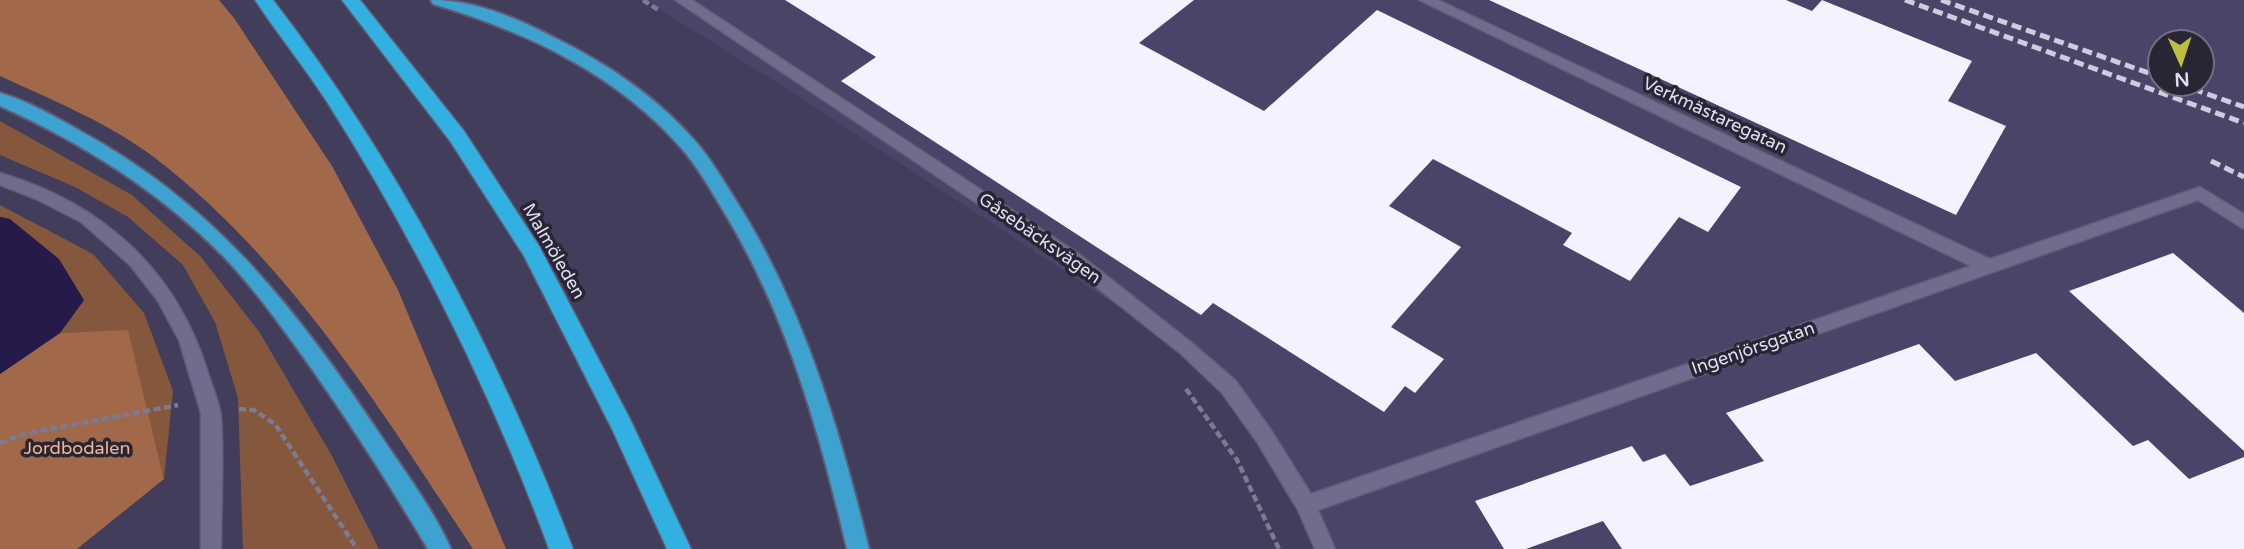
<svg xmlns="http://www.w3.org/2000/svg" width="2244" height="549" viewBox="0 0 2244 549" font-family="'Varela Round',sans-serif">
	<rect width="100%" height="100%" fill="#413d5b"/>
	<path fill="#4a4469" fill-rule="evenodd" d="M645,0H2244V549H1330L1236,384L781,85ZM2160,42H2202V84H2160Z"/>
	<path fill="#85583e" d="M0,121L132,195L201,257L260,333L332,456L379,549H243L238,398L215,322L183,265L128,217L75,187L0,155Z
		M0,205L93,254L144,313L173,391L164,479L128,331L60,333L84,300L10,219L0,217Z"/>
	<path fill="#a16949" d="M0,0H219L234,18L332,166L398,290L506,549H473C380,409 290,262 155,158C109,123 52,100 0,76Z
		M128,330L164,479L77,549H0V374L60,333Z"/>
	<path fill="#251a4a" d="M0,217L10,219L59,259L84,300L60,333L0,374Z"/>
	<path fill="#f3f2ff" d="M785,0H1194L1139,43L1264,111L1377,10L1741,187L1708,232L1679,217L1630,281L1563,245L1572,233L1433,159L1389,206L1461,247L1391,327L1444,359L1415,393L1405,386L1384,412L1213,303L1201,315L841,81L876,57Z
		M1489,0H1786L1812,11L1822,0L1972,61L1948,101L2006,126L1956,215Z
		M2173,253L2244,313V451L2069,291Z
		M1919,344L1955,381L2036,353L2133,446L2148,440L2189,479L2244,457V549H1622L1603,521L1526,549H1504L1475,501L1632,446L1643,462L1665,454L1690,486L1764,461L1726,413Z"/>
	<g fill="none" stroke-linecap="round" stroke-linejoin="round">
		<defs>
			<path id="service" d="M0,173C101,203 175,268 207,370C211,384 219,401 221,416C224,459 221,505 221,549H201V413L179,340L158,301L130,265L81,222L36,199L0,185Z"/>
			<path id="minor" d="M675,0H692L1079,254L1192,343L1236,381L1271,430L1311,494L1971,266L1419,0H1438L1990,259L2200,187L2244,214V229L2198,200L1318,510L1335,549H1315L1298,510L1257,442L1222,393L1180,353L1067,264Z"/>
			<path id="trunk" d="M431,0C477,0 521,20 561,41C611,66 660,100 696,142C711,159 723,180 735,199C803,306 839,427 869,549H847C819,430 786,312 721,207C709,187 697,166 682,149C617,74 527,32 433,4Z
				M0,93C28,101 56,117 82,132C216,205 298,311 381,436C405,472 433,509 451,549H428C386,479 342,410 294,344C272,314 250,284 224,257C160,192 83,143 0,106Z"/>
			<path id="motorway" d="M255,0H273C399,163 500,357 573,549H549C492,394 417,244 329,105C306,69 279,36 255,0Z
				M342,0H360L464,131L539,246L630,419L691,549H667L612,429L524,256L450,141Z"/>
		</defs>
		<use href="#service" stroke="#5f5c74" stroke-width="3"/>
		<use href="#minor" stroke="#5f5c74" stroke-width="3"/>
		<use href="#trunk" stroke="#5f5c74" stroke-width="4"/>
		<use href="#motorway" stroke="#5f5c74" stroke-width="3"/>
		<path stroke="#7d7a93" stroke-width="4.5" stroke-dasharray="7 3.5" stroke-linecap="butt" d="M643,0L660,11
			M1186,389L1237,460L1279,549
			M239,409L254,410L275,424L357,549
			M0,443L24,434L178,405"/>
		<use href="#service" fill="#706c8d" fill-rule="evenodd"/>
		<use href="#minor" fill="#706c8d" fill-rule="evenodd"/>
		<use href="#trunk" fill="#3ea2d1" fill-rule="evenodd"/>
		<use href="#motorway" fill="#32b0e2" fill-rule="evenodd"/>
		<path stroke="#cecde0" stroke-width="5" stroke-dasharray="10 5" stroke-linecap="butt" d="M1905,0L2244,123
			M1941,0L2160,77
			M2179,84L2244,107
			M2211,161L2244,177"/>
	</g>
	<g text-anchor="middle" dominant-baseline="central" stroke-width="7" stroke-linejoin="round" paint-order="stroke">
		<g font-size="18" fill="#dfdef0" stroke="#282634">
			<text transform="translate(1715 115) rotate(25)">Verkmästaregatan</text>
			<text transform="translate(1040 238) rotate(35)">Gåsebäcksvägen</text>
			<text transform="translate(554 251) rotate(60)">Malmöleden</text>
			<text transform="translate(1753 348) rotate(-19)">Ingenjörsgatan</text>
		</g>
		<g font-size="18" fill="#f6b48f" stroke="#282634">
			<text x="77" y="448">Jordbodalen</text>
		</g>
	</g>
	<g transform="translate(2181 63) rotate(177)"><circle r="33" fill="#282634" stroke="#71707f" stroke-width="2"/>
	<path d="M0-5L12 26L0 18L-12 26Z" fill="#bdbf43"/>
	<text y="-10" font-size="19" font-weight="bold" text-anchor="middle" fill="#dfdef0">N</text>
	</g>
</svg>
